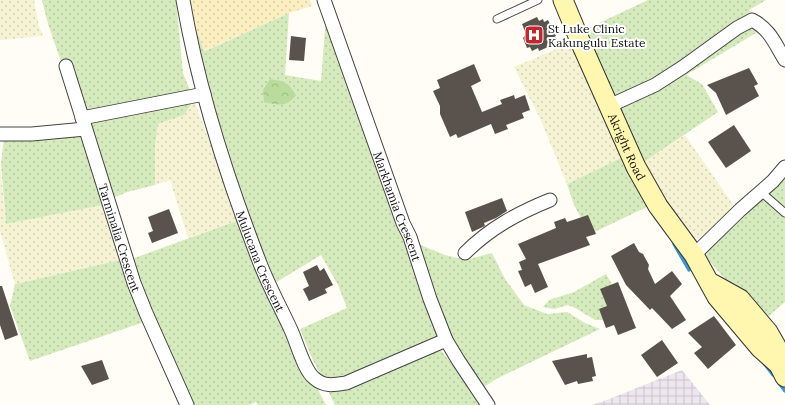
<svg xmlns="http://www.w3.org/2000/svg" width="785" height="405" viewBox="0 0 785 405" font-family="Lora,serif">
	<defs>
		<pattern id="industrial-grid" width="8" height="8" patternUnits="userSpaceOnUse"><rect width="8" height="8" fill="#eee6ef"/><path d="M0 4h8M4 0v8" fill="none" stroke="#cbc4cc"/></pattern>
		<pattern id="farmland-dots" width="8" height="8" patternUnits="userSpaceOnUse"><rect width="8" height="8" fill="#f6f3d4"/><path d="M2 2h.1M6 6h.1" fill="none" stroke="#d2cfb5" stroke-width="1.8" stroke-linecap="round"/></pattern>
		<pattern id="grass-dots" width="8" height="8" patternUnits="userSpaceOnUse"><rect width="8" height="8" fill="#d5ebbd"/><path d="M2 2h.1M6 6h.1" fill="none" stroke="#b6c8a1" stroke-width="1.8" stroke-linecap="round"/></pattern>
		<pattern id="forest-crowns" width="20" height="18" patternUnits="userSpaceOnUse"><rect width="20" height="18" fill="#b9dc9c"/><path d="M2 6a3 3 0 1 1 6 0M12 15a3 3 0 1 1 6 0" fill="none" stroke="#9ebc85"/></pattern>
		<pattern id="sand-dots" width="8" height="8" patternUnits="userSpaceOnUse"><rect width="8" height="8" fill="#fbeec1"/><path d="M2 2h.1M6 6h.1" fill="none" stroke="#d6cba5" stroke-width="1.8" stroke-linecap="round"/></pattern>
	</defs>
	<rect width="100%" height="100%" fill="#fffdf5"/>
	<path fill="url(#industrial-grid)" d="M682,370L710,405H592L604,401Z"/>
	<path fill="url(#farmland-dots)" d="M0,0H34L39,26L43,36L0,40Z
		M573,42L625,156L567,184L539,116L514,67Z
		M194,100L239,220L188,238L170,180L155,185V147L158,124L184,115Z
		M685,135L736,209L715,232L698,239L689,237L670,210L644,162Z
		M0,164L6,224L103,205L120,260L15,284L0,231Z"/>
	<path fill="url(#grass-dots)" d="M42,0H176L183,73L194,100L184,115L158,124L155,147V185L127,192L109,200L48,24Z
		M648,0H766L749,10L761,30L686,75L702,84L718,112L644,162L582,31Z
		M289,13L285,75L321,81L326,16L358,107L381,180L397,222L417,254L435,322L440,349L465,380L483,405H335L312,358L300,329L347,308L338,285L321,255L275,283L191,74L189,65L188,33L197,31L205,51Z
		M77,123L103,205L6,224L1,164L4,137L69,130Z
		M625,156L647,207L590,234L574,205L567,184Z
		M785,174V302L762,322L706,257L708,249Z
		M239,220L309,373L326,405H258L256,402L250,405H191L129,260Z
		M418,244L445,255L466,260L492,253L505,279L524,305L547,314L567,312L585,323L600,329L498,378L482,388L463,366L432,289L423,254Z
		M120,260L147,321L30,361L10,306L15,284Z
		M606,274L619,297L604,320H595L575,308L568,305L554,309L543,307L549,300L574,292Z"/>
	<path fill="url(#forest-crowns)" d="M270,79C286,82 287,81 296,95C287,108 278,105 264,102L263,90Z"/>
	<path fill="url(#sand-dots)" d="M185,0H310L312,6L289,13L204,51L197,31L188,33Z"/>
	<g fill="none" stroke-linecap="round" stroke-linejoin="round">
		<path stroke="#3f96cf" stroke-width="3.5" d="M674,244L689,270
			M764,363L773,375
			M779,383L785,391"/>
	</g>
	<path fill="#5a524d" d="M537,17L539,21L543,19L544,22L548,20L556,36L550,39L551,42L547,44L548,47L539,51L538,48L532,51L530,47L527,48L523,38L526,34L522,24Z
		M291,36L306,38L304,61L289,60Z
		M474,64L481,81L471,86L482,112L502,104L500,100L514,95L515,99L525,95L530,110L522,113L524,118L506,125L508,129L495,134L491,124L458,138L456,134L450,137L440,114V106L433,91L440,88L437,80Z
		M749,68L758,84L754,86L759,96L726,115L716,93L707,85Z
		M734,125L751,151L726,168L708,142Z
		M502,198L507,211L496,218L484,223L485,226L472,232L465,212Z
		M169,209L178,233L152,243L148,233L153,231L148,217Z
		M588,215L596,234L586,237L590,245L538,264L548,287L535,293L531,284L525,287L518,271L522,270L519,262L526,259L518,244L556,228L554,222L565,218L567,222Z
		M634,243L639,252L643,254L649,265L648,269L655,284L672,271L682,284L670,296L686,320L672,329L652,308L650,310L626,285L611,256Z
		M317,265L320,271L324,268L333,285L325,289L327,293L309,301L303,289L309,286L303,272Z
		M618,282L636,328L618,335L614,325L606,328L599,309L607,306L600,289Z
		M0,286H2L18,335L5,340L0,325Z
		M714,316L736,345L708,369L694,353L702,347L688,333Z
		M662,340L678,363L657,377L641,355Z
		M587,354V358L592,357L596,376L592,377L593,381L578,384L577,381L565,385L552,361Z
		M102,360L109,379L92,385L81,366Z"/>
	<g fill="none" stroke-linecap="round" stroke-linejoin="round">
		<defs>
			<path id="lane" d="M497,19L538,0
				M761,192L785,213"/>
			<g id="street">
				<path id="s1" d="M183,0C198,88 226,175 258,258C267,283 280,306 291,330C297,343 304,370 314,378C324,387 334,385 346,383L446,340"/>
				<path id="s2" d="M324,0L403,223L410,237L430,299L446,340L458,360L488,405"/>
				<path id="s3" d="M66,66L134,283L146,313L187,405"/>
				<path d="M609,106L655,85L683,67L737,28L752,20C770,29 775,44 785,60"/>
				<path d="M82,118L204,94"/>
				<path d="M0,134H32L85,129"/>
				<path d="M465,253C490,228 518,213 550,200"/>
				<path d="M694,255L740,210L773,181L785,167"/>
			</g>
			<g id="secondary">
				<path id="s4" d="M563,0L583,48L636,167L658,206L694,255L717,297L760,348L779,365"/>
				<path d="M713,284L740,299L768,332L776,346L779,365L785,377"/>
			</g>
		</defs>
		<use href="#lane" stroke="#444" stroke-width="9"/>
		<use href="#street" stroke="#444" stroke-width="15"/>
		<use href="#secondary" stroke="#333" stroke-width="21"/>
		<use href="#lane" stroke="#fff" stroke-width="7"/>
		<use href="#street" stroke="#fff" stroke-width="13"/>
		<use href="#secondary" stroke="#fff6b0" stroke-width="19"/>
	</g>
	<defs>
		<symbol id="hospital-square" viewBox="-11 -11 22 22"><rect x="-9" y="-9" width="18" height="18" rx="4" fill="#c4262e" stroke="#fff"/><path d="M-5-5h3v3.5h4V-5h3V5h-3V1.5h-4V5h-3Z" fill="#fff"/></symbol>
	</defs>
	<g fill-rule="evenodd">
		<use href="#hospital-square" x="523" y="24" width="22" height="22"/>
	</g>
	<g text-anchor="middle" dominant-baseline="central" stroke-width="4" stroke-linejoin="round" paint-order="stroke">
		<g font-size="12" fill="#111" stroke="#fff" text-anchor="start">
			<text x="548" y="28">St Luke Clinic<tspan x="548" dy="14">Kakungulu Estate</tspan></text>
		</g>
		<g font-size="12" fill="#111" stroke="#fff">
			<text stroke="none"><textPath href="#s4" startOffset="160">Akright Road</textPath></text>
			<text stroke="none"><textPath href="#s2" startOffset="219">Markhamia Crescent</textPath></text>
			<text stroke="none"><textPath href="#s3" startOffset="180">Tarminalia Crescent</textPath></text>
			<text stroke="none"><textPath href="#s1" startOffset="273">Mulucana Crescent</textPath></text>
		</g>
	</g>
</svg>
